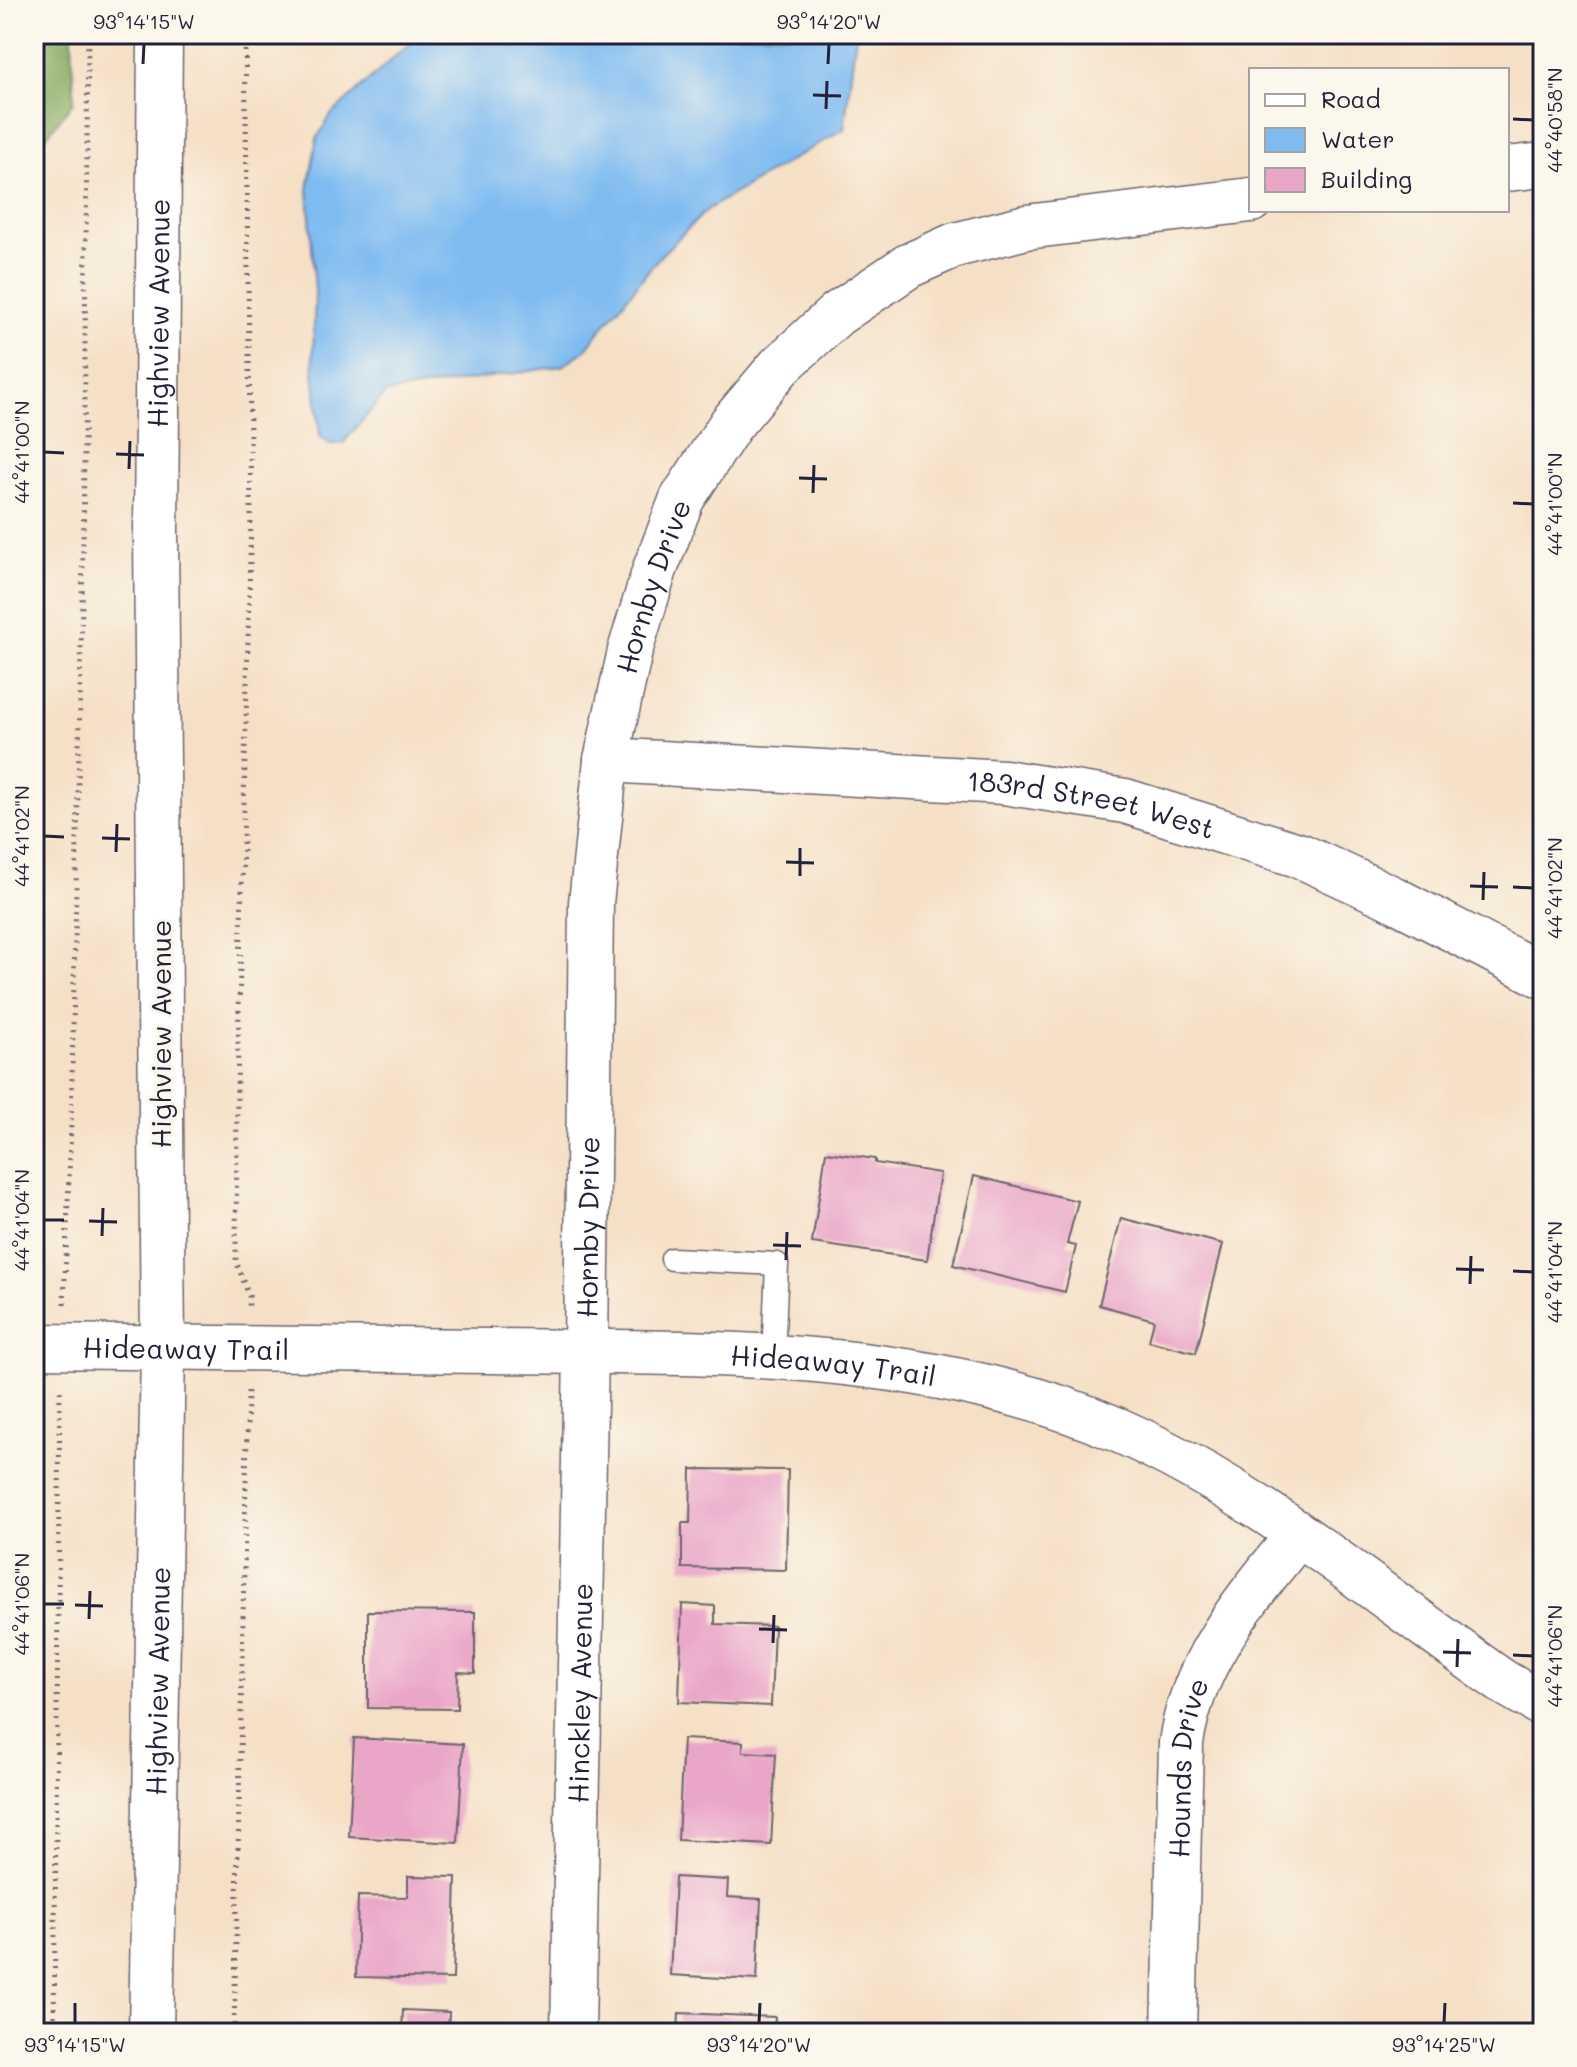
<svg xmlns="http://www.w3.org/2000/svg" width="1577" height="2067" viewBox="0 0 1577 2067" font-family="Mali,sans-serif">
	<rect width="100%" height="100%" fill="#fbf7ec"/>
	<filter id="ink" filterUnits="userSpaceOnUse"><feTurbulence type="fractalNoise" baseFrequency=".0125" numOctaves="2"/><feDisplacementMap in="SourceGraphic" scale="16" xChannelSelector="R" yChannelSelector="G"/><feConvolveMatrix kernelMatrix="1 2 1 2 8 2 1 2 1" color-interpolation-filters="sRGB"/></filter>
	<filter id="wash" filterUnits="userSpaceOnUse"><feTurbulence type="fractalNoise" baseFrequency=".006" numOctaves="4" result="noise"/><feDisplacementMap in="SourceGraphic" scale="32" xChannelSelector="R" yChannelSelector="G"/><feGaussianBlur stdDeviation="1.8" result="paint"/><feColorMatrix in="noise" values="0 0 0 0 0 0 0 0 0 0 0 0 0 0 0 0 0 1.4 0 .05"/><feComposite in="paint" operator="in"/></filter>
	<g filter="url(#wash)">
		<rect width="100%" height="100%" fill="#f5e0c6"/>
		<path fill="#86ac62" stroke="#54674e" stroke-width="2" d="M34,34H72L74,101L39,146L34,147Z"/>
		<path fill="#7ebbf1" stroke="#506e96" stroke-width="2" d="M420,34H856L844,129L708,209L660,256L584,351L562,366L386,393L343,443L330,444L320,436L313,358L315,292L308,189L317,138L331,115Z"/>
		<g id="blocks">
			<path fill="#eaa6c8" d="M826,1152L875,1159V1163L940,1173L927,1260L812,1243Z
				M974,1176L1078,1201L1067,1244L1076,1246L1065,1292L953,1265Z
				M1121,1218L1223,1244L1196,1353L1149,1341L1154,1320L1099,1305Z
				M691,1469L788,1470L786,1570L682,1568V1523H690Z
				M682,1604L715,1606V1624L774,1626L771,1706L679,1702Z
				M368,1611L475,1612V1673L458,1672L457,1709L368,1708Z
				M354,1738L463,1744L458,1843L349,1837Z
				M683,1739L743,1742V1752L776,1754L771,1845L678,1840Z
				M408,1876L456,1877L453,1979L356,1977L358,1896L408,1897Z
				M675,1877L728,1880L727,1897L761,1899L757,1980L670,1975Z
				M403,2010L449,2012L448,2033H402Z
				M679,2013L775,2017L774,2033H678Z
				M352,2030H386V2033H352Z"/>
		</g>
	</g>
	<g filter="url(#ink)">
		<use href="#blocks" fill-opacity="0" stroke="#6c646c" stroke-width="2"/>
		<g fill="none" stroke-linecap="round" stroke-linejoin="round">
			<defs>
				<path id="service" d="M672,1259L777,1264L773,1357"/>
				<g id="minor">
					<path d="M1507,169L1543,165"/>
					<path id="s1" d="M606,760L1004,782L1125,801L1301,856L1392,898L1543,976"/>
					<path id="s2" d="M34,1346C185,1348 336,1350 487,1351C697,1353 922,1345 1118,1430C1259,1492 1378,1595 1503,1682L1543,1705"/>
					<path id="s3" d="M573,2033L586,1352L591,903L606,760L630,651L655,569L682,499L731,424L780,366L837,314L908,266L955,245L1026,227L1251,200"/>
					<path id="s4" d="M1174,2033L1181,1743C1193,1659 1246,1600 1298,1535"/>
				</g>
				<g id="tertiary">
					<path id="s5" d="M151,2033L163,1349L156,534L160,34"/>
				</g>
			</defs>
			<use href="#service" stroke="#6c646c" stroke-width="25"/>
			<use href="#minor" stroke="#6c646c" stroke-width="47"/>
			<use href="#tertiary" stroke="#6c646c" stroke-width="47"/>
			<path stroke="#6c646c" stroke-width="5" stroke-dasharray="2 6" stroke-linecap="butt" d="M245,34L251,516L237,1091L236,1261L249,1296V1308
				M64,1304L71,1126L83,556L88,34
				M54,2033L60,1390
				M234,2033L248,1390"/>
			<use href="#service" stroke="#fff" stroke-width="22"/>
			<use href="#minor" stroke="#fff" stroke-width="44"/>
			<use href="#tertiary" stroke="#fff" stroke-width="44"/>
		</g>
	</g>
	<path fill="none" stroke="#22223b" stroke-width="3" d="M143,64L144,44M828,64L829,44M813,95L841,96M826,109L827,81M1513,119L1533,120M44,452L64,453M116,454L144,455M129,469L130,441M799,478L827,479M813,493L814,465M1513,503L1533,504M44,836L64,837M102,838L130,839M116,852L117,824M786,862L814,863M800,876V848M1470,886L1498,887M1513,887L1533,888M1483,900L1484,872M44,1220H64M89,1221L117,1222M102,1236L103,1208M773,1245L801,1246M786,1260L787,1232M1456,1269L1484,1270M1513,1271L1533,1272M1470,1284L1471,1256M44,1604H64M75,1605L103,1606M89,1619L90,1591M759,1629L787,1630M773,1643L774,1615M1443,1652L1471,1653M1513,1655L1533,1656M1457,1667L1458,1639M75,2023V2003M759,2023L760,2003M1444,2023L1445,2003"/>
	<g text-anchor="middle" dominant-baseline="central" stroke-width="7" stroke-linejoin="round" paint-order="stroke">
		<g font-size="28" fill="#22223b" stroke="#fbf7ec">
			<text stroke="none"><textPath href="#s5" startOffset="1720">Highview Avenue</textPath></text>
			<text stroke="none"><textPath href="#s3" startOffset="1454">Hornby Drive</textPath></text>
			<text stroke="none"><textPath href="#s1" startOffset="488">183rd Street West</textPath></text>
			<text transform="translate(160 1034) rotate(-90)">Highview Avenue</text>
			<text stroke="none"><textPath href="#s3" startOffset="806">Hornby Drive</textPath></text>
			<text stroke="none"><textPath href="#s2" startOffset="152">Hideaway Trail</textPath></text>
			<text stroke="none"><textPath href="#s2" startOffset="800">Hideaway Trail</textPath></text>
			<text stroke="none"><textPath href="#s5" startOffset="352">Highview Avenue</textPath></text>
			<text stroke="none"><textPath href="#s3" startOffset="340">Hinckley Avenue</textPath></text>
			<text stroke="none"><textPath href="#s4" startOffset="266">Hounds Drive</textPath></text>
		</g>
	</g>
	<rect width="1577" height="2067" fill="none" stroke="#fbf7ec" stroke-width="88"/>
	<rect x="1249" y="68" width="260" height="144" fill="#fbf7ec" stroke="#a4a2a5" stroke-width="2"/>
	<rect x="1265" y="94" width="40" height="12" fill="#ffffff" stroke="#a4a2a5" stroke-width="2"/>
	<text x="1321" y="108" font-size="24" fill="#22223b">Road</text>
	<rect x="1265" y="128" width="40" height="24" fill="#7ebbf1" stroke="#a4a2a5" stroke-width="2"/>
	<text x="1321" y="148" font-size="24" fill="#22223b">Water</text>
	<rect x="1265" y="168" width="40" height="24" fill="#eaa6c8" stroke="#a4a2a5" stroke-width="2"/>
	<text x="1321" y="188" font-size="24" fill="#22223b">Building</text>
	<rect x="44" y="44" width="1489" height="1979" fill="none" stroke="#22223b" stroke-width="3"/>
	<g font-size="20" text-anchor="middle" fill="#22223b">
		<text x="144" y="29">93°14'15"W</text>
		<text x="829" y="29">93°14'20"W</text>
		<text transform="translate(1555 120) rotate(-90)" y="7">44°40'58"N</text>
		<text transform="translate(22 452) rotate(-90)" y="7">44°41'00"N</text>
		<text transform="translate(1555 504) rotate(-90)" y="7">44°41'00"N</text>
		<text transform="translate(22 836) rotate(-90)" y="7">44°41'02"N</text>
		<text transform="translate(1555 888) rotate(-90)" y="7">44°41'02"N</text>
		<text transform="translate(22 1220) rotate(-90)" y="7">44°41'04"N</text>
		<text transform="translate(1555 1272) rotate(-90)" y="7">44°41'04"N</text>
		<text transform="translate(22 1604) rotate(-90)" y="7">44°41'06"N</text>
		<text transform="translate(1555 1656) rotate(-90)" y="7">44°41'06"N</text>
		<text x="75" y="2052">93°14'15"W</text>
		<text x="759" y="2052">93°14'20"W</text>
		<text x="1444" y="2052">93°14'25"W</text>
	</g>
</svg>
